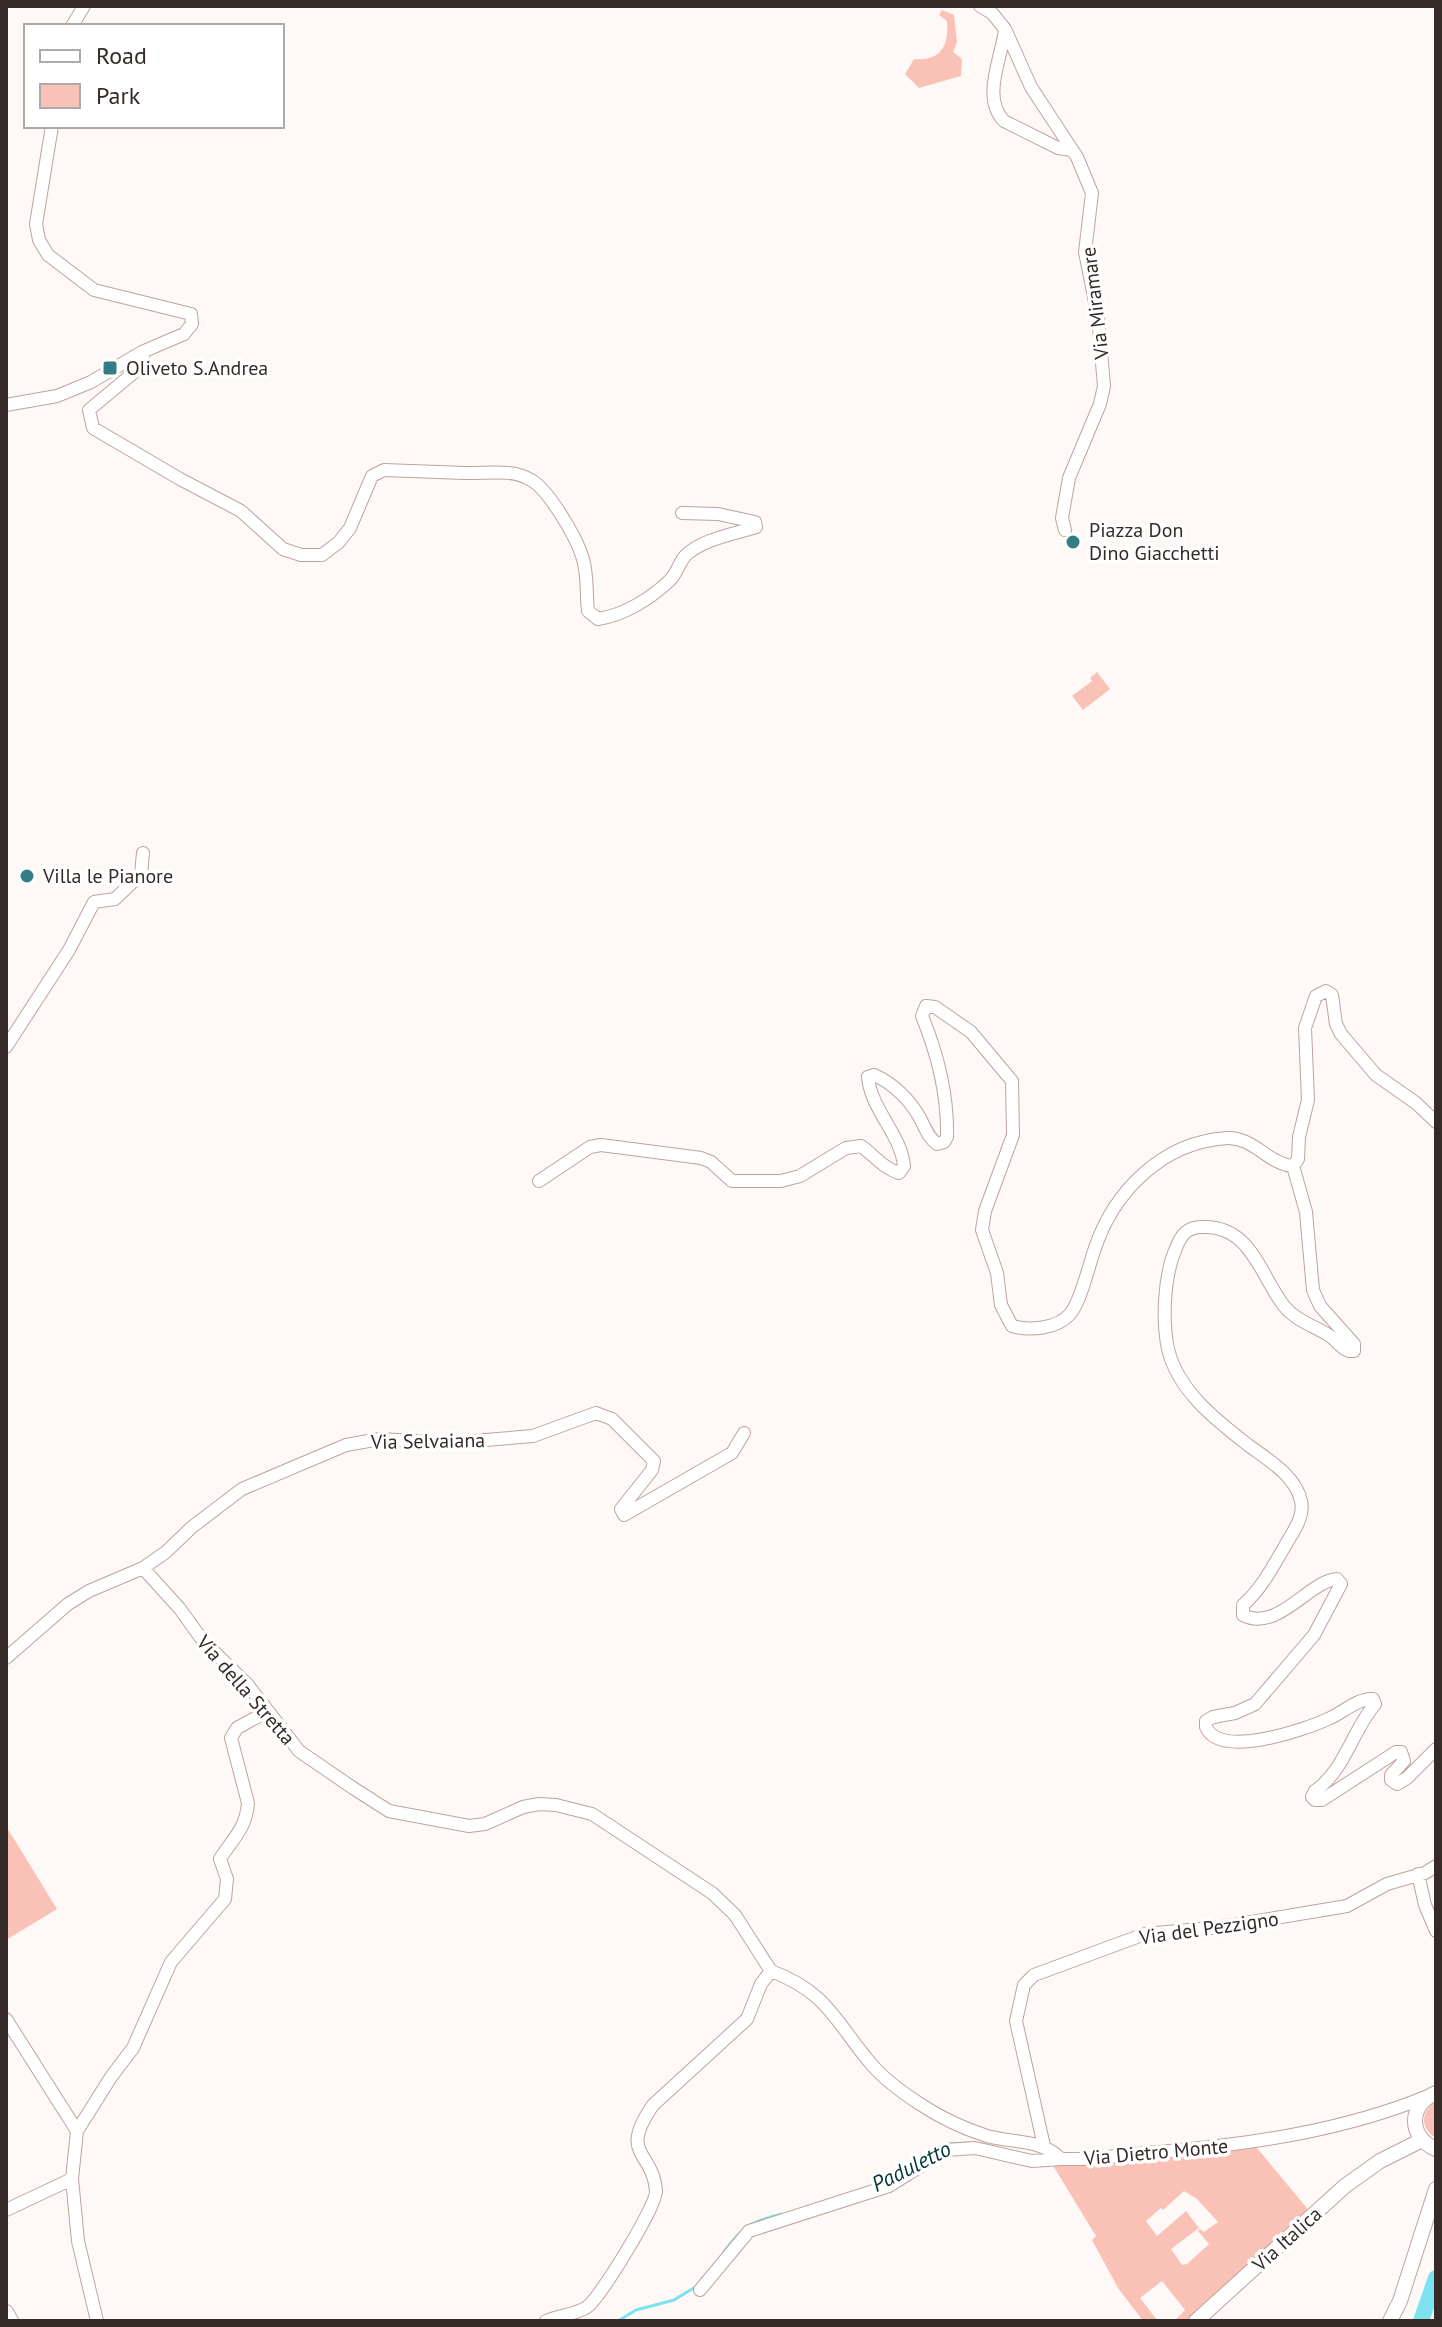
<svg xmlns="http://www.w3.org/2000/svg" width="1442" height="2327" viewBox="0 0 1442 2327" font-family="'PT Sans',sans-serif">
	<rect width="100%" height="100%" fill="#fef8f7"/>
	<path fill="#fac2b7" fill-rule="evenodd" d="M942,10L954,15L957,42L953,52L962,59L961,76L919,88L905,74L914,59C941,61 949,46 947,21L939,15Z
		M1097,672L1110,689L1083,710L1072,696L1092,681L1090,678Z
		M6,1826L57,1909L6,1940Z
		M1436,2102V2138C1420,2129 1420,2111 1436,2102Z
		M1252,2142L1311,2213L1194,2321H1174L1185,2310L1162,2281L1140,2298L1158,2321H1143L1118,2288L1092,2240L1096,2236L1052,2164ZM1184,2191L1197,2199L1218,2222L1204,2232L1200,2229L1198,2231L1209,2244L1187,2264L1182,2265L1171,2249L1199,2228L1186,2211L1157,2236L1146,2221L1161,2208L1163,2210Z"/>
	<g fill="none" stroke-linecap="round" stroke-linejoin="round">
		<path stroke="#7de3ee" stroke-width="3" d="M945,2144L969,2143
			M724,2252C742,2227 752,2221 782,2214
			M618,2321L636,2310L674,2300L697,2286"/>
		<path stroke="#7de3ee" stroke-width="16" d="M1421,2321L1436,2278"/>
		<defs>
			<path id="minor" d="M980,6L992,13L1005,29L1031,87L1077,157L1092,193L1085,252L1098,317L1104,386L1100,404L1069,478L1062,518L1065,530
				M72,26L84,6
				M1005,29C1002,58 981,97 1004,121L1058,148L1072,150
				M142,352L144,364L89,410L93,428L180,479L241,511L283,549L301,555H322L339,542L350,528L372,476L384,470C411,471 438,472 465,473C486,474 512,468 531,480C549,490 576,537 582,556C588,572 586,594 588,611L598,619C624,615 650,599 669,581C677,574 679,562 686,555C703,539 734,534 756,527L755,522L718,514L682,513
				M6,405L57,396L91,382L142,352L184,334L192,324L191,314L94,290L48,255L39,240L36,224L52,126
				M6,1047L69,950L94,902L115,899L141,874L143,853
				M1293,1166L1306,1212L1313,1290L1320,1306L1354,1344V1351C1352,1351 1351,1351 1349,1351C1341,1349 1336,1340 1330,1336C1315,1326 1296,1321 1284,1306C1260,1275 1251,1225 1202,1227C1187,1227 1181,1235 1176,1248C1164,1275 1162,1320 1168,1349C1178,1391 1216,1420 1248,1445C1267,1459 1296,1476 1301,1501C1305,1517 1292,1533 1285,1546C1272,1568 1262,1588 1243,1605V1615C1277,1633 1309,1581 1337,1579L1341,1584L1314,1635L1255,1704L1235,1713L1213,1717L1206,1721V1727C1220,1759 1304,1730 1328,1719C1343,1713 1357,1698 1373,1699L1375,1704C1352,1731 1345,1770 1315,1791L1312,1797L1315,1800H1322L1396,1752H1401L1404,1761L1391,1775V1780L1397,1784L1407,1778L1436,1749
				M1293,1166L1298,1159L1299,1137L1308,1100L1305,1028L1316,996L1326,991L1332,995L1336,1024L1341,1034L1376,1075L1416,1103L1436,1122
				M539,1181L590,1147L601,1145L701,1158L711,1162L732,1181H781L800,1176L846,1148L861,1146C875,1156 883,1168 899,1173L904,1166C901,1134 871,1110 868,1077L874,1075C893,1083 910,1100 920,1118C925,1128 928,1137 937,1144L944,1142L947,1137C948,1094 938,1055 922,1016L926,1006L935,1007L971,1032L1012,1081L1013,1135L985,1211L982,1230L997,1273L1001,1305L1012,1326C1029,1331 1057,1329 1070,1314C1081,1301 1088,1268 1094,1251C1113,1192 1162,1142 1227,1138C1254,1137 1268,1164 1293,1166
				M143,1568L180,1609L203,1641L247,1684L299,1751L353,1788L389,1811L469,1826L485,1824L523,1807L539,1804L556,1805L592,1814L712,1893L735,1915L771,1971
				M6,1658L68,1604L89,1591L143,1568L166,1552L192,1527L242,1489L346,1445L380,1439L449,1443L533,1436L596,1413L612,1419L654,1461L652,1470L621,1509L624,1515L732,1453L744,1433
				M1418,1874L1425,1905L1436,1931
				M771,1971C828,1992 836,2023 872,2065C886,2081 903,2093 920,2104C941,2118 962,2128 987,2136C1012,2143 1042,2139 1061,2159C1094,2160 1127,2154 1159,2152C1251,2144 1343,2131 1428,2096
				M6,2019L77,2131L72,2179L78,2241L97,2321
				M77,2131L111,2077L133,2048L171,1962L225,1899L227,1879L220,1859C233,1838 246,1829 248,1803L231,1738L237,1728L266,1712
				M1044,2146L1016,2021L1024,1985L1034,1975L1145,1934L1222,1927L1347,1906L1387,1884L1425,1873L1436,1866
				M6,2210L72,2179
				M700,2290L749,2231L889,2186L946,2150L975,2148L1032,2161L1061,2159
				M546,2321C559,2315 575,2315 587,2307C600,2298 657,2205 656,2191C653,2150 618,2156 653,2105L747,2019L761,1984L771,1971"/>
			<path id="major" d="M1436,2093C1408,2104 1408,2138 1436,2149
				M6,2312L11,2321
				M1196,2321L1345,2186L1380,2161L1422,2140
				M1390,2321L1400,2301L1436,2189"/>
		</defs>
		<use href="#minor" stroke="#bfa39e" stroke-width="14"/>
		<use href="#major" stroke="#bfa39e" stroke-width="16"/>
		<use href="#minor" stroke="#fff" stroke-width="12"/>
		<use href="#major" stroke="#fff" stroke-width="14"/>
	</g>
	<g fill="#347d84" stroke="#fff" stroke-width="3">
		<rect x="102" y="360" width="16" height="16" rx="4"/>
		<circle cx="1073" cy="542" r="8"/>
		<circle cx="27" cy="876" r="8"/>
	</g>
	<g text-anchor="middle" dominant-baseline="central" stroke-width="7" stroke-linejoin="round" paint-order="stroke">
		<g font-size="20" fill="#352a28" stroke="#fff">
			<text transform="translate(1095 303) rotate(-97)">Via Miramare</text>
			<text transform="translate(428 1441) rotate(-1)">Via Selvaiana</text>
			<text transform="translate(246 1690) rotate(49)">Via della Stretta</text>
			<text transform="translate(1209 1928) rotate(-8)">Via del Pezzigno</text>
			<text transform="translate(1156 2152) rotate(-5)">Via Dietro Monte</text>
			<text transform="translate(1287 2239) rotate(-42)">Via Italica</text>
		</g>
		<g font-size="20" fill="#352a28" stroke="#fff" text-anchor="start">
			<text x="126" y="368">Oliveto S.Andrea</text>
			<text x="1089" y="530">Piazza Don<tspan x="1089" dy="23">Dino Giacchetti</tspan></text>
			<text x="43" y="876">Villa le Pianore</text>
		</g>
		<g font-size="22" font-style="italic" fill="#02363b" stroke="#fff">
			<text transform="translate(911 2166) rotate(-27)">Paduletto</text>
		</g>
	</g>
	<rect width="1442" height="2327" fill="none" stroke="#352a28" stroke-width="16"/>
	<rect x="24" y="24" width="260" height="104" fill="#ffffff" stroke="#aeaaa9" stroke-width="2"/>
	<rect x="40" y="50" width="40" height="12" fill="#ffffff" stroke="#aeaaa9" stroke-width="2"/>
	<text x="96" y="64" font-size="24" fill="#352a28">Road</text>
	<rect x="40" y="84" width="40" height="24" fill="#fac2b7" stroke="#aeaaa9" stroke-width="2"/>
	<text x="96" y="104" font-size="24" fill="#352a28">Park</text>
</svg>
